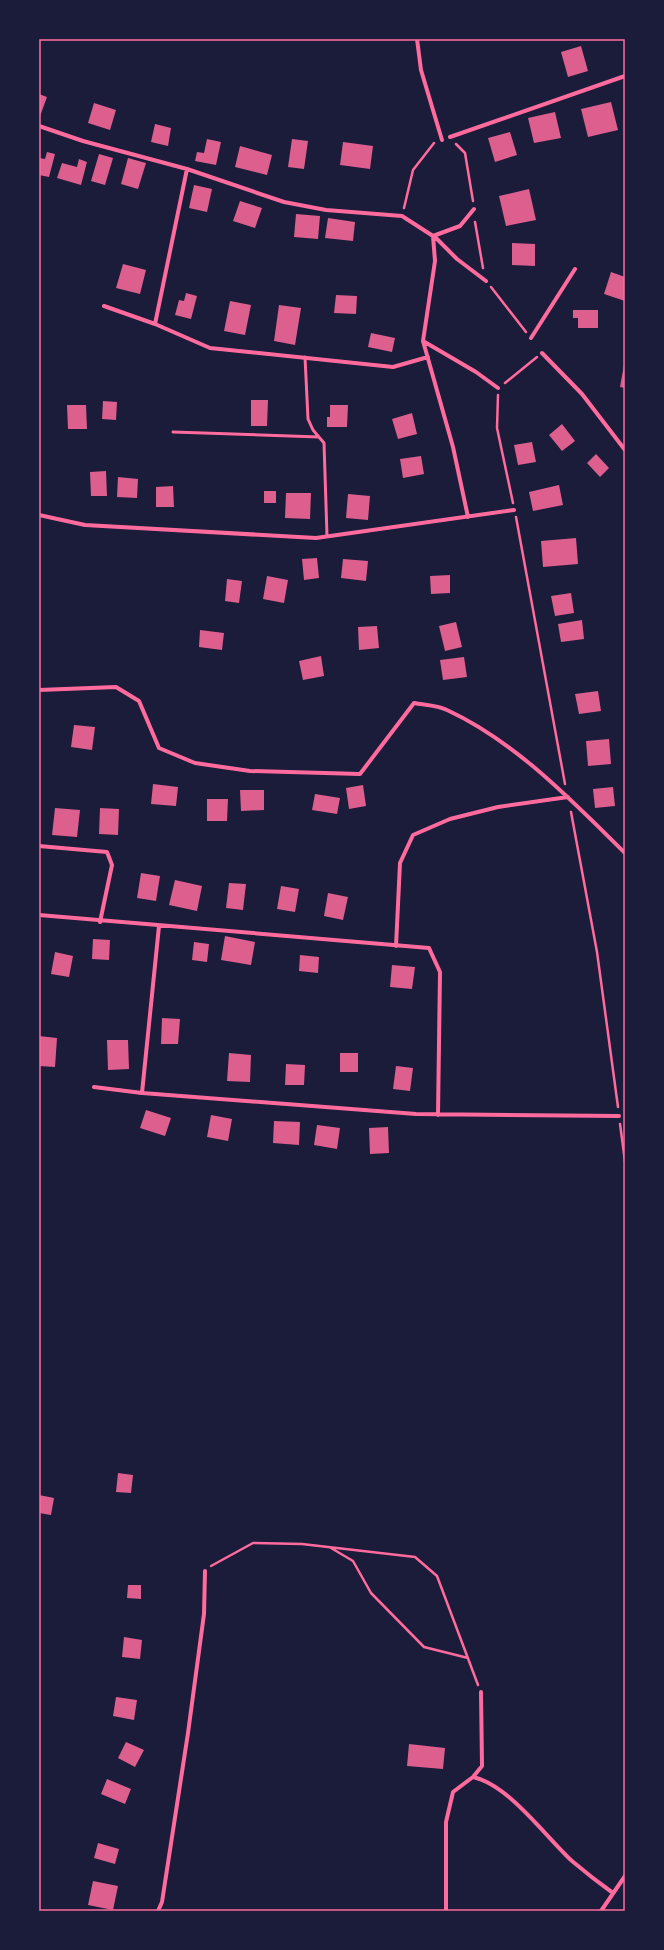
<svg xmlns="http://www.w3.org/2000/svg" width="664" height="1950" viewBox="0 0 664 1950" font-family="'IBM Plex Sans',sans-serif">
	<rect width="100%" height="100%" fill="#1b1b3a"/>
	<path fill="#dd5f8e" d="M581,46L588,71L568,77L561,52Z
		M39,94L47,97L39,119Z
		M611,102L618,130L588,137L581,109Z
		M94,103L116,110L110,130L88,123Z
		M555,112L561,138L534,143L528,118Z
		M155,124L171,128L168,146L151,142Z
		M510,132L517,155L495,162L488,138Z
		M207,139L221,142L216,165L195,161L197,152L204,153Z
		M292,139L308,141L304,169L288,167Z
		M343,142L373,146L370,169L340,165Z
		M240,146L272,155L267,175L235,167Z
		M47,152L55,154L49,177L39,175V158L45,159Z
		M99,154L113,158L105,185L91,181Z
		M128,158L146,163L138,189L121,184Z
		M79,159L87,162L81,185L57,178L62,163L77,167Z
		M194,185L212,189L207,212L189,208Z
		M529,189L536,220L506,226L499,196Z
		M240,201L262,208L255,228L233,221Z
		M296,214L320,216L318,239L294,237Z
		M328,218L355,222L353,241L325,238Z
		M512,243L535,244V266L512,265Z
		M123,264L146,270L140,294L116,288Z
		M611,272L625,277V301L604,294Z
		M186,293L197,296L191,319L175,315L179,300L184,301Z
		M336,295L357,296L356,314L334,313Z
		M230,301L251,305L245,335L224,331Z
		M279,305L301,308L295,345L274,341Z
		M573,310H598V328H578V318H573Z
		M371,333L395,338L392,352L368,347Z
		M624,365H625V388L620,387Z
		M251,400H268L267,426H251Z
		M103,401L117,402L116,420L102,419Z
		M67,405H86L87,429H68Z
		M330,405H348L347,427H327V417H330Z
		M412,413L417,434L398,439L392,419Z
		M562,424L575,441L562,451L549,435Z
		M532,442L536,462L518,465L514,445Z
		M596,454L609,468L600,477L587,463Z
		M421,456L424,474L403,478L400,459Z
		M106,471L107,496H91L90,472Z
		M118,477L138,479L137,498L117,497Z
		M559,485L563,505L533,511L529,492Z
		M173,486L174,507H156V487Z
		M264,491H276V503H264Z
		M286,493H311L310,519L285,518Z
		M348,494L370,496L368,520L346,518Z
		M576,538L578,564L543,567L541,541Z
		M317,558L319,578L304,580L302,559Z
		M343,559L368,561L366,581L341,578Z
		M450,575V593L431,594L430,576Z
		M267,576L288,580L284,603L263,599Z
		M227,579L242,581L239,603L225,601Z
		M571,593L574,613L555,616L551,596Z
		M582,620L584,639L561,642L558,624Z
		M456,622L462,647L445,651L439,626Z
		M377,626L379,648L359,650L358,627Z
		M200,630L224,633L222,650L199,647Z
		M321,656L324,676L303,680L299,661Z
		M464,657L467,677L443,680L440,660Z
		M598,691L601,711L579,714L575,694Z
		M74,725L95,727L92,750L71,747Z
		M609,739L611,764L588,766L586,741Z
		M153,784L178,787L176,806L151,804Z
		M363,785L366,806L349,809L346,788Z
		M613,787L615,806L595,808L593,789Z
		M240,790H264V810L241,811Z
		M315,794L340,798L337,814L312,810Z
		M207,799H228L227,821H207Z
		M55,808L80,810L77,837L52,835Z
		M100,808L119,809L118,835L99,834Z
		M141,873L160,876L156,901L137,898Z
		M175,880L202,886L197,911L169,905Z
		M229,883L246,884L243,910L226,908Z
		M281,886L299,889L295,912L277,909Z
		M328,893L348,897L343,920L324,916Z
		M225,936L255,942L251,965L221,960Z
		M93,939L110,940L109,960L92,959Z
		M194,942L209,944L207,962L192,960Z
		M55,952L73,956L69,977L51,974Z
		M300,955L319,957L318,973L299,971Z
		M392,965L415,967L412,989L390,987Z
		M162,1018L180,1019L178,1044H161Z
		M39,1036L57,1038L55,1067L39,1066Z
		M107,1040H128L129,1069L108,1070Z
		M229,1053L251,1055L250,1082L227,1081Z
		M340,1053H358V1072H340Z
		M286,1064L305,1065L304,1085H285Z
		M396,1066L413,1068L410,1091L393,1089Z
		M146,1110L171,1118L165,1136L140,1128Z
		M211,1115L232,1119L228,1141L207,1137Z
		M274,1121L300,1122L299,1145L273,1143Z
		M317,1125L340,1128L337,1149L314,1145Z
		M388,1127L389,1153L370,1154L369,1128Z
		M118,1473L133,1475L131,1493L116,1492Z
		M39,1495L54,1498L51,1515L39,1513Z
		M128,1585H141V1599L127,1598Z
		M124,1637L142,1640L140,1659L122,1657Z
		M116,1697L137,1700L134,1720L113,1716Z
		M126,1742L144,1750L135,1767L118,1758Z
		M409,1744L445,1748L443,1769L407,1766Z
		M107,1779L131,1789L125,1804L101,1794Z
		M98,1843L119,1849L115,1864L94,1858Z
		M93,1881L118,1886L113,1910L88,1905Z"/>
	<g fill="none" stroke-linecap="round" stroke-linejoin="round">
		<path stroke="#ff6b9d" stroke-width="2.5" d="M456,144L465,153L473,201
			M404,208L413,170L434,143
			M475,222L483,268
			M491,287L526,332
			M505,383L537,357
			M498,395L497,428L513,503
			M516,517L565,784
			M571,812L597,952L618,1107
			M620,1124L625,1161
			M331,1548L353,1561L371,1593L424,1647L468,1658
			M211,1566L253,1543L302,1544L415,1557L437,1576L478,1685"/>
		<path stroke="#ff6b9d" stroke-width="3" d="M305,357L308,419L313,430L324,443L327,536
			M173,432L319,437"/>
		<path stroke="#ff6b9d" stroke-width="4" d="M417,39L421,70L442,140
			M39,126L83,141L187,169L284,202L326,210L402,216L433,236L460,226L474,209
			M450,137L625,76
			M433,236L435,261L423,341L453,447L468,517
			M434,236L457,259L486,281
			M104,306L155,324L210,348L393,367L428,357
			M155,324L187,169
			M531,338L575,269
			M423,341L476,372L498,388
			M542,353L582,394L625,450
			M39,515L85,525L316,538L514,510
			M39,690L116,687L139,701L159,748L195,763L250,771L360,774L414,703C424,705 437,705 447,710C516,742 571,800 625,853
			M39,846L107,852L112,865L100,922
			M39,915L429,948L440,972L438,1115
			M396,946L400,863L413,835L450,819L498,807L568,797
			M94,1087L142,1093L416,1114L619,1116
			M142,1093L159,926
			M473,1777C509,1785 545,1836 572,1861C585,1872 599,1883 613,1893
			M158,1911L162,1902L188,1733L204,1614L205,1571
			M446,1911V1822L453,1792L473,1777L482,1766L481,1692
			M601,1911L625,1876"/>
	</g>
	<rect width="664" height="1950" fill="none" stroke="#1b1b3a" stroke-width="80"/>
	<rect x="40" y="40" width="584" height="1870" fill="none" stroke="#ff6b9d" stroke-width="1.5"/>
</svg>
